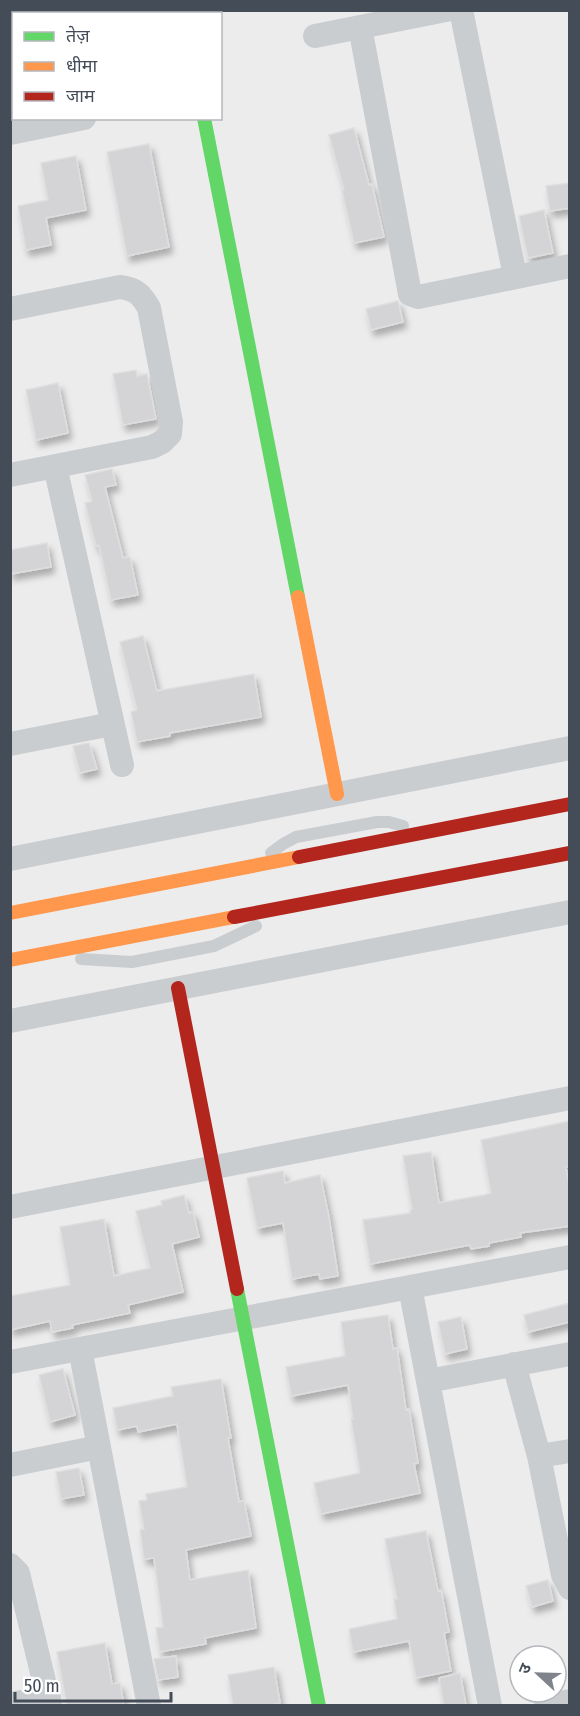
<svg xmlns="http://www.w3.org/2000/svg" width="580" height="1716" viewBox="0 0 580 1716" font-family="'Fira Sans Condensed','Noto Sans Devanagari',sans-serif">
	<defs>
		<filter id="shadow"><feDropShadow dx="3.5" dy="6" stdDeviation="3" flood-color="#0004"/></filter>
	</defs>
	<rect width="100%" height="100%" fill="#edecec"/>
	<path fill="#d4d4d7" stroke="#dededf" stroke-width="1.5" filter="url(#shadow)" d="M354,128L369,185L372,184L384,237L354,243L342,191L344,190L329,135Z
		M149,144L169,247L127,256L107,152Z
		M76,156L86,210L46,218L51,245L26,250L18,206L48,200L41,163Z
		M570,183V208L550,211L546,186Z
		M544,210L553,253L528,258L519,216Z
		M398,301L403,322L371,330L366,309Z
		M136,370L137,376L147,374L156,419L123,425L113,374Z
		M58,383L68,433L36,440L26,390Z
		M112,469L116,485L105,487L123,558L130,557L138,595L111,600L99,545L96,546L85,503L92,501L85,475Z
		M47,543L51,567L10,574V550Z
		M143,636L157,691L254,674L261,717L170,733V736L137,742L131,712L137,710L120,642Z
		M89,743L97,769L80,773L73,746Z
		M570,1121V1166L566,1167L570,1192V1226L520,1233L521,1237L489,1243V1246L471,1249L470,1245L370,1264L363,1220L410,1213V1210L412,1209L403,1156L431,1152L439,1203L484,1195L491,1193L481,1140Z
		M283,1171L285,1183L320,1175L329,1217L338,1276L320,1279L319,1274L292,1279L283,1223L257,1228L247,1178Z
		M184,1195L189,1213L193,1212L199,1237L172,1244L183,1292L128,1305L130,1313L72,1325L73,1328L52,1332L50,1321L10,1330V1296L70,1285L60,1227L104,1219L114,1276L150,1268L136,1211L162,1205L161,1201Z
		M570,1303V1322L528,1332L524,1315Z
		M388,1315L393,1349L397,1348L406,1410L409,1409L418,1463L414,1464L420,1493L321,1514L314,1483L360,1473L351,1419H353L348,1385L291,1396L286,1367L345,1356L341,1322Z
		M461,1317L467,1349L445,1354L438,1322Z
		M63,1369L75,1415L50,1422L39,1375Z
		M221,1379L231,1438H228L239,1502L244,1501L251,1536L186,1550L190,1580L248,1570L256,1628L205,1638L206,1644L160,1652L156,1628L163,1627L154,1558L144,1559L140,1530L144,1529L139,1501L147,1500L146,1494L187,1487L177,1424L138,1432L137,1426L117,1430L113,1408L173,1396L171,1387Z
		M79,1468L84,1495L61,1499L56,1472Z
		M426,1531L438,1591L441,1590L449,1632L444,1633L451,1671L416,1678L409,1641L353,1652L349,1629L397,1619L394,1599H397L385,1539Z
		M548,1580L553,1601L532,1607L526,1586Z
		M105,1643L112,1684L120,1683L124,1706H67L57,1652Z
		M176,1656L178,1677L158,1680L154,1659Z
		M274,1667L280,1703L266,1706H233L228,1675Z
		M460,1673L466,1706H444L439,1678Z"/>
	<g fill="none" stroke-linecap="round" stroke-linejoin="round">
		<path stroke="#cacdd0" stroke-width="12" d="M271,853L283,844L296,837L377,822H389L403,826
			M81,959L132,962L214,946L256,926"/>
		<path stroke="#cacdd0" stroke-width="24" d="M183,10V14
			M461,10L515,276
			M360,27L410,294L418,297L570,266
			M315,36L446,10
			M10,133L84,118
			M10,309L120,287C136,289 141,294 149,308L171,422L170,434L162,442L152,447L10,475
			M55,466L122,765
			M10,744L112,724
			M10,859L570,748
			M10,1021L570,912
			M10,1207L570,1098
			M410,1287L490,1706
			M80,1349L149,1706
			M10,1362L570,1257
			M514,1364L539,1456L563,1575L570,1588
			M428,1381L570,1354
			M539,1456L570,1451
			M10,1465L99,1447
			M10,1565L18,1573L50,1706
			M10,1704L49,1697
			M546,1706L570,1701"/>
		<path stroke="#63d668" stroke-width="14" d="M204,118L298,597
			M237,1289L319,1706"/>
		<path stroke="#ff974d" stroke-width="14" d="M298,597L337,794
			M10,913L299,857
			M10,960L234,917"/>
		<path stroke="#b3261e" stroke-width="14" d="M299,857L570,804
			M234,917L570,853
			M178,988L237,1289"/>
	</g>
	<rect width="580" height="1716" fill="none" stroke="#444c58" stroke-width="24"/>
	<rect x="12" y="12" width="210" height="108" fill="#ffffff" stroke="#b4b7bc" stroke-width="1.5"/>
	<rect x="24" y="32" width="30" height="9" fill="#63d668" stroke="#b4b7bc" stroke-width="1.5"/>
	<text x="66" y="42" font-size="18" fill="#444c58">तेज़</text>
	<rect x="24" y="62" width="30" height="9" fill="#ff974d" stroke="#b4b7bc" stroke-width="1.5"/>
	<text x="66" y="72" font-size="18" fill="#444c58">धीमा</text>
	<rect x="24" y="92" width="30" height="9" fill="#b3261e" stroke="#b4b7bc" stroke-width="1.5"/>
	<text x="66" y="102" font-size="18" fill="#444c58">जाम</text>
	<g transform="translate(538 1674) rotate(292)"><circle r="28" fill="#ffffff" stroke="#b4b7bc" stroke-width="1.5"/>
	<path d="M0-4.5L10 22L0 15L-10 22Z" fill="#7f848c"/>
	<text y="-9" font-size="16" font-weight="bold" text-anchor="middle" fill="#444c58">उ</text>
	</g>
	<path d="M15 1692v9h156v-9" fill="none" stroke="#444c58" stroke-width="3"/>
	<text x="24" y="1692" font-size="18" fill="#444c58" stroke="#ffffff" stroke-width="4.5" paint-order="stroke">50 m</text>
</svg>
